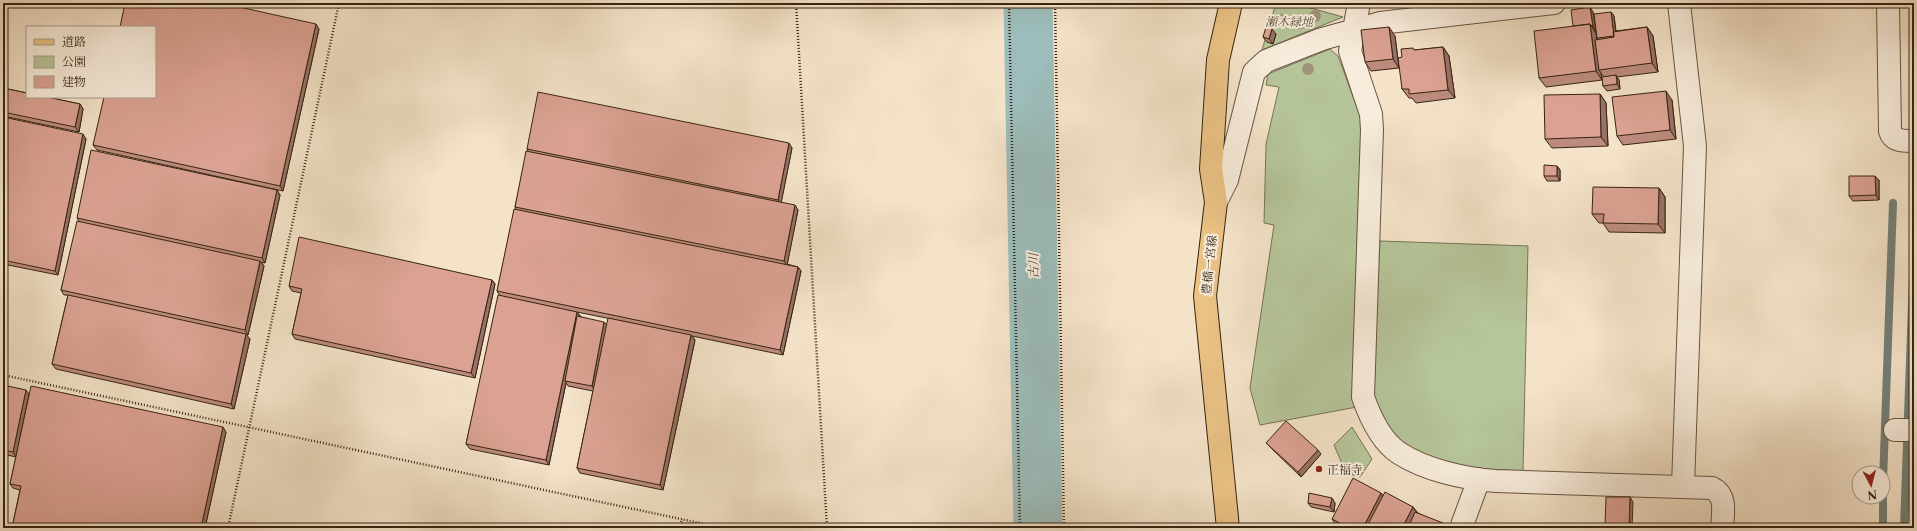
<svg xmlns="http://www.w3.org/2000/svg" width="1917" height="531" viewBox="0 0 1917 531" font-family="'Libre Caslon Text','Noto Serif JP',serif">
	<rect width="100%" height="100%" fill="#f4e3c9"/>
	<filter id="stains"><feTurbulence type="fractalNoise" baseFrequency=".005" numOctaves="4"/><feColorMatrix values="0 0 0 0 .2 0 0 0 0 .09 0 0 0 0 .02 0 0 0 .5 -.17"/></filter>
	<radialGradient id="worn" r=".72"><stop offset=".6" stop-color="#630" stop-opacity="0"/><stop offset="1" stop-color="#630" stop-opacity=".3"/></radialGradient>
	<path fill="#b6c59a" stroke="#767456" d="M1276,3H1293L1343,17L1262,50Z
		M1330,49L1338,56L1362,121L1357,407L1260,425L1250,388L1274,225L1264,223L1266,144L1279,87L1266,85L1268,74Z
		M1380,241L1528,246L1523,471L1475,469L1436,459L1418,452L1394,437L1374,399L1371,379Z
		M1352,427L1372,459L1360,477L1346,473L1334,445Z"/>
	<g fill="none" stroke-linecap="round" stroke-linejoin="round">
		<path stroke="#738077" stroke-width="8" d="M1883,528V482L1893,203
			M1904,528L1914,248"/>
		<path stroke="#9cbdbb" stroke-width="49" d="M1028,3L1038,528"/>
		<defs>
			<path id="minor" d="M1359,3L1350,51L1371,114L1372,130L1363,397C1370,417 1381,441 1399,453C1425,470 1465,479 1496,481L1712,488C1727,495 1723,513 1722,528
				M1679,3L1695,146L1683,486
				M1888,3L1890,131C1893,142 1905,141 1914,141
				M1216,202L1227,180L1254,72L1266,61L1322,39L1380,23L1554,3
				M1895,430H1914
				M1461,528L1479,479"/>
			<path id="major" d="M1228,528L1205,296L1216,202L1211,169L1218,60L1231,3"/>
		</defs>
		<use href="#minor" stroke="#665440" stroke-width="24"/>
		<use href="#major" stroke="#362412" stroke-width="24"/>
		<path stroke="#362412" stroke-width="2.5" stroke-dasharray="1 2" stroke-linecap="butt" d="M796,3L827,528
			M1009,3L1020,528
			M1055,3L1064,528
			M3,375L723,528
			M228,528L339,3
			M680,528L682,519"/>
		<use href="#minor" stroke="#f8eddc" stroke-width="22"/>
		<use href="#major" stroke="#eac284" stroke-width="22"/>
	</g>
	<g fill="#a0947b">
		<circle cx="1315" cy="16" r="6"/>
		<circle cx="1283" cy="20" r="6"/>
		<circle cx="1301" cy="23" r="6"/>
		<circle cx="1308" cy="69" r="6"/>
	</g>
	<path fill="#bc8b7e" stroke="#362412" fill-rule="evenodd" d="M1316,3H1335L1334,6Z
		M1391,3H1419L1394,6Z
		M1593,12L1597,40L1598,39L1597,38L1611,12L1614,16L1616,31L1647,27L1653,36L1658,72L1617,77L1619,80L1620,89L1607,91L1603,86L1604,77L1601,73L1602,80L1546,87L1539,78Z
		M319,29L283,191L97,150L93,145Z
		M1276,34L1273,44L1267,42L1263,37Z
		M1395,36L1399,68L1371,71L1365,62Z
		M1443,47L1449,56L1455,98L1416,103L1412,98H1409L1402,89V57L1415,50Z
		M3,88L80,104L83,109L79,132L3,116Z
		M1600,94L1606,103L1608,146L1552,148L1545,139Z
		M1672,100L1676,139L1623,145L1617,136Z
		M3,117L86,139L58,275L3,264Z
		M792,148L781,202L798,210L787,264L798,267L801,271L783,355L692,336L695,340L663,490L580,473L577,468L593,391L568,386L566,383L549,465L470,449L466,444L500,296L497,291L516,209L515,207L528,151L527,149ZM577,312L636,324L607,325L581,317Z
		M1557,166L1560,170V181H1547L1544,176Z
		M1879,180V200L1853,201L1849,196Z
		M1659,188L1665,197V233L1609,232L1603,223H1599L1592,214Z
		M277,190L280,195L265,263L261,262L264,266L248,335L213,327L250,339L234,409L56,369L52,364L68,295H64L61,290L79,221L77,218Z
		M492,280L495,284L475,378L295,339L292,334L301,293L292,291L289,286Z
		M3,385L29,394L22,427L226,432L205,528H12L20,490L13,488L10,484L16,457L3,454Z
		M1266,443L1321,454L1301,477L1270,447Z
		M1383,495L1413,507L1418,513L1446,528H1338L1332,519Z
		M1308,503H1335L1334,512L1311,507Z"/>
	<path fill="#997167" stroke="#362412" d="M1590,7L1593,12L1596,32L1593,27Z
		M1611,12L1614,16L1617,41L1614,36Z
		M316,24L319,29L283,191L280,186Z
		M1590,24L1596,33L1601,69L1599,70L1601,73L1602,80L1596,71Z
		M1389,27L1395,36L1399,68L1393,59Z
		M1647,27L1653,36L1658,72L1652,63Z
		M1272,29L1276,34L1273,44L1269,39Z
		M1443,47L1449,56L1455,98L1448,90Z
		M1616,75L1619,80L1620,89L1617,84Z
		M1666,91L1672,100L1676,139L1670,130Z
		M1600,94L1606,103L1608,146L1601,137Z
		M80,104L83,109L79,132L75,127Z
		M83,134L86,139L58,275L55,271Z
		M789,143L792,148L781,204L778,200Z
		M1557,166L1560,170V181L1557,176Z
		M1875,176L1879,180V200L1876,195Z
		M1659,188L1665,197V233L1658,224Z
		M277,190L280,195L265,263L262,258Z
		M795,205L798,210L787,266L784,261Z
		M260,261L264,266L248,335L245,330Z
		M798,267L801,271L783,355L780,350Z
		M492,280L495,284L475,378L471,373Z
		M577,312L581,317L567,381H565L566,383L549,465L546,460Z
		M604,322L608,326L595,391L592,386Z
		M246,334L250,339L234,409L231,404Z
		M691,335L695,340L663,490L660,485Z
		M26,390L29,394L16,457L13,452Z
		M223,427L226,432L205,528H201Z
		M1318,450L1321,454L1301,477L1298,472Z
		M1381,493L1387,502L1374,528H1363Z
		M1630,497L1633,502L1632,528H1629Z
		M1332,498L1335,503L1334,512L1330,507Z
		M1413,507L1419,516L1413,528H1402Z
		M1443,523L1446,528H1441Z"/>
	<path fill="#dba293" stroke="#362412" d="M125,3H221L316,24L280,186L93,145L104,97H155V27H120Z
		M1590,7L1593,27L1590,24L1573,26L1571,10Z
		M1611,12L1614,36L1597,38L1594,14Z
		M1590,24L1596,71L1539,78L1534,31Z
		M1266,27L1272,29L1269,39L1263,37Z
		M1389,27L1393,59L1365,62L1361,30Z
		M1647,27L1652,63L1599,70L1595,40L1614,37L1613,32Z
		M1443,47L1448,90L1409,94V89H1402L1398,58L1402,57L1401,49L1413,48L1414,50Z
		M1616,75L1617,84L1603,86L1602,77Z
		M3,88L27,93V97H47L80,104L75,127L3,112Z
		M1666,91L1670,130L1617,136L1612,97Z
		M538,92L789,143L778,200L527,149Z
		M1600,94L1601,137L1545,139L1544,95Z
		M3,117L83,134L55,271L3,260Z
		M91,150L277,190L262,258L77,218Z
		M526,151L795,205L784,261L515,207Z
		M1544,165L1557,166V176H1544Z
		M1849,176H1875L1876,195L1849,196Z
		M1593,187L1659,188L1658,224L1603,223L1604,214H1592Z
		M514,209L798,267L780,350L497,291Z
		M77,221L260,261L245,330L61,290Z
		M299,237L492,280L471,373L292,334L302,289L289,286Z
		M68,295L246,334L231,404L52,364Z
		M498,295L577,312L546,460L466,444Z
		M577,316L604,322L592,386L565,381Z
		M608,318L691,335L660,485L577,468Z
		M3,385L26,390L13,452L3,450Z
		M31,386L223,427L201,528H12L21,486L10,484Z
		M1286,421L1318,450L1298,472L1266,443Z
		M1353,478L1381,493L1363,528H1349L1332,519Z
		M1385,492L1413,507L1402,528H1366Z
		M1309,493L1332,498L1330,507L1308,503Z
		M1606,497H1630L1629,528H1605Z
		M1415,512L1443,523L1441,528H1408Z"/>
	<circle fill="#8f2418" stroke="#f8eddc" stroke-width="1.5" cx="1319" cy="469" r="4"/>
	<g text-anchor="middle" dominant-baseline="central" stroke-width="4" stroke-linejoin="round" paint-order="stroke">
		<g font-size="12" font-style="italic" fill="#5c543b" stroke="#f8eddc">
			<text x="1289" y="21">瀬木緑地</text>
		</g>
		<g font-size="12" fill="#362412" stroke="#f8eddc">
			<text transform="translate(1209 265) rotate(-84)">豊橋一宮線</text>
		</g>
		<g font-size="12" fill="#362412" stroke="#f8eddc" text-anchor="start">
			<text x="1327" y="469">正福寺</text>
		</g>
		<g font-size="13" font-style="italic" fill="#555245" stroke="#f8eddc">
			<text transform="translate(1033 266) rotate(-91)">古川</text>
		</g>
	</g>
	<rect width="1917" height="531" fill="none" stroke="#f4e3c9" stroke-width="16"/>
	<rect x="4" y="4" width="1909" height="523" fill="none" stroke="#362412" stroke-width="2"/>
	<rect x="8" y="8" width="1901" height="515" fill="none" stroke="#362412"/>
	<rect x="26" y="26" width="130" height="72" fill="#f8eddc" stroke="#aa9d8b"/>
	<rect x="34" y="39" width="20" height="6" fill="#eac284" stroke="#aa9d8b"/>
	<text x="62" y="46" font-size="12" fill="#362412">道路</text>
	<rect x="34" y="56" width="20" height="12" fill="#b6c59a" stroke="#aa9d8b"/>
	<text x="62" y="66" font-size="12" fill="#362412">公園</text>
	<rect x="34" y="76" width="20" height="12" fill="#dba293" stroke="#aa9d8b"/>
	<text x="62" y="86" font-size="12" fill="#362412">建物</text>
	<g transform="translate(1871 485) rotate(173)"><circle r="19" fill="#f8eddc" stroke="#aa9d8b"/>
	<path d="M0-3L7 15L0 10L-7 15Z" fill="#8f2418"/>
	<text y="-6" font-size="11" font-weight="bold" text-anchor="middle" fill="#362412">N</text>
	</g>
	<rect width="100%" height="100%" filter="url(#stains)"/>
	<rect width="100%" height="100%" fill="url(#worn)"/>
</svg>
